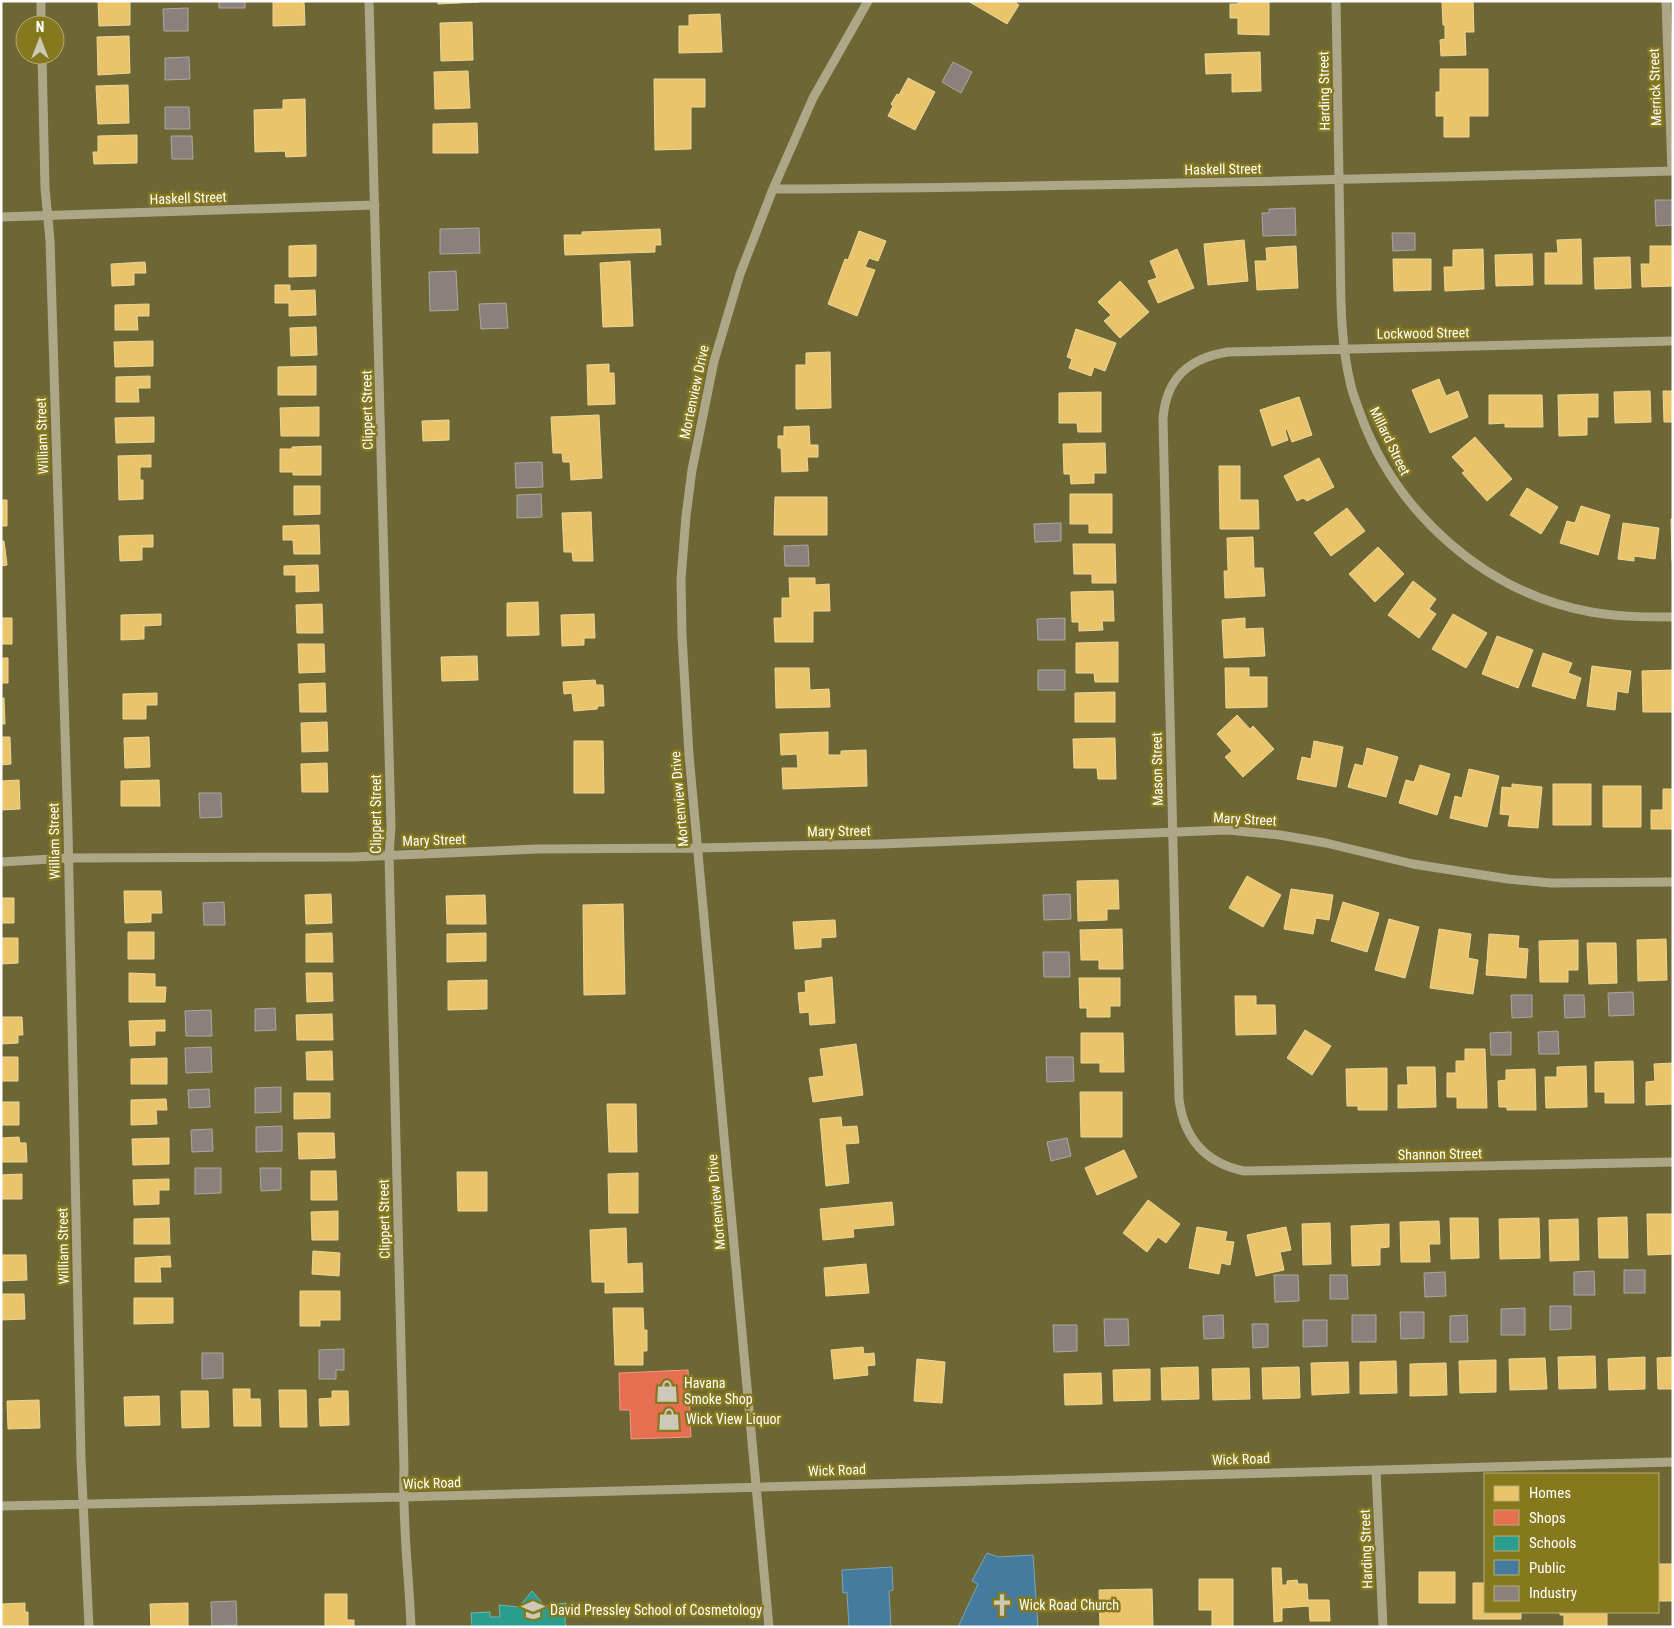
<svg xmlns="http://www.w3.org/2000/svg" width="1674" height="1628" viewBox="0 0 1674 1628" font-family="'Roboto Condensed',sans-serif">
	<rect width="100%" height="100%" fill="#6d6635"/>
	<path fill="#e9c46a" stroke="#f0d697" d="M98,1H130V25L99,26Z
		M273,1H304L305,25L273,26Z
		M438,1H479V2L438,4Z
		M968,1H1017L1016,3L1019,5L1007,24Z
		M1238,1H1269V35L1238,34V18H1230V4H1238Z
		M1445,1H1473L1474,32H1465L1466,55L1441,56L1440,40L1445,39V25H1443L1442,2Z
		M720,14L722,52L679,53V26H689V15Z
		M472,22L473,60L441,61L440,23Z
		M129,36L130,73L98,75L97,37Z
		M1260,52L1261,91L1232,92V73L1206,74L1205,54Z
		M1440,69H1488V116H1469V137H1444V116H1436V92H1440Z
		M468,71L470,108L435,109L434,72Z
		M908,78L935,92L915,130L888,116L893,106L891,104L897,94L899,95Z
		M654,79H705V107H691V149L655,150Z
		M128,85L129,123L98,124L96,86Z
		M305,99L306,156L286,157L285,151L255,152L254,110L283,109V100Z
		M477,123L478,153H433V124Z
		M137,135V163L94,164L93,152H98V136Z
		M660,229L661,245H655V252L565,255L564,235H582V232Z
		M859,231L886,241L878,261L869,258L865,267L875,270L857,316L828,304L845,259L848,260Z
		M1581,239L1582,284H1545V253H1558L1557,240Z
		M1244,240L1248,281L1208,285L1204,244Z
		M316,245V276L289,277V246Z
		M1296,246L1298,288L1257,290L1255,261H1267L1266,248Z
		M1650,246H1673V286L1642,287L1641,264H1650Z
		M1177,249L1194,288L1158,303L1148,281L1157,278L1150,261Z
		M1483,249L1484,289L1445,291L1444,267H1453V250Z
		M1532,254L1533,285L1496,286L1495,255Z
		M1630,257L1631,288L1595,289L1594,258Z
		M1393,259H1431V290L1394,291Z
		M630,261L633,326L603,327L600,263Z
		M145,262L146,273H134V285L112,286L111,264Z
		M1120,281L1149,312L1120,338L1104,321L1111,315L1098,302Z
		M275,285H290V291L315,290L316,315L289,316V303H275Z
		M149,304V316H137L138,330H115V305Z
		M316,327L317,355L291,356L290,328Z
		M1076,329L1116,343L1105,371L1094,367L1091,376L1069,368L1072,359L1067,357Z
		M153,341V366L115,367L114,342Z
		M830,352L831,408L796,409V365H806V353Z
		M609,364V373H614L615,404L588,405L587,365Z
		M316,366V395H278V367Z
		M150,376V388H138L139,402H116V377Z
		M1439,379L1446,396L1458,391L1468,417L1430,433L1412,390Z
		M1650,391L1651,422L1615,423L1614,392Z
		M1663,391H1673V422H1664Z
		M1101,392V432H1078L1077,423H1059V393Z
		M1598,394V417H1587V435L1559,436L1558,395Z
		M1489,395H1542L1543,427H1505V423L1489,424Z
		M1299,397L1312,435L1292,442L1287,429L1285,430L1288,440L1272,446L1260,410Z
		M319,407V436H281L280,408Z
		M599,415L602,478L571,480L570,462H563L562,453H553L551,417Z
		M154,417V442L116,443L115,418Z
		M449,420V440L423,441L422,421Z
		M809,426L810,445H818V457H807L808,471L782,472L781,448H778V436H784V427Z
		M1475,437L1512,479L1487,501L1462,473L1465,471L1452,457Z
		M1105,443L1106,473H1094V483L1071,484L1070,474H1064L1063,444Z
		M321,446V475H293V472H280V449H292V447Z
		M151,455V467H140V480H143V499L119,500L118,456Z
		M1319,458L1334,487L1307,501L1303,498L1297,501L1284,476Z
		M1219,466H1240V500H1258L1259,529H1220Z
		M294,486H320V514L294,515Z
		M1527,488L1558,507L1541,534L1510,515Z
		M1070,494H1112V533H1089V524H1070Z
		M775,497H827V535H774Z
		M1,500H7V526H1Z
		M1581,506L1610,515L1598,555L1560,543L1567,521L1575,523Z
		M1347,508L1365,531L1331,556L1314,533Z
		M591,512L593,561H573L572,552H564L562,513Z
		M1671,519H1673V561H1672Z
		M1623,523L1659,528L1655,559L1634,556V561L1618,559Z
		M319,525L320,554H294L293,540H283V526Z
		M153,535V547H142V560L120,561L119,536Z
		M1253,537L1254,568H1263L1265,596L1225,598L1224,571H1228L1227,538Z
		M1,541H4L7,565L1,566Z
		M1073,544H1115L1116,583H1092V574H1074Z
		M1378,547L1404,574L1375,602L1349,574Z
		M318,565L319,591L296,592V575H284V566Z
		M789,578H815V585L829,584L830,611H813V642H775L774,618H782V598H790Z
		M1413,581L1436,599L1429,609L1436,614L1419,638L1388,615Z
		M1113,591L1114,621H1102L1103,630L1079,631V622H1072L1071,592Z
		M538,602L539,635L507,636V603Z
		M322,604L323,633H297L296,605Z
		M161,614V625L144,626V639L121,640V615Z
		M594,614L595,638H584V645L562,646L561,615Z
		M1453,614L1487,633L1466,668L1432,649Z
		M1,618H12V644H1Z
		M1245,618V629L1263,628L1265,656L1224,658L1222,620Z
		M1497,636L1533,650L1518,688L1482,674Z
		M1118,642V682H1095L1094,673H1076V643Z
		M298,644H324L325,672L299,673Z
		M1543,653L1572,663L1568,673L1581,678L1575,699L1532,686Z
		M477,656L478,680L442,681L441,657Z
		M1,658H8V683H1Z
		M1592,666L1631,671L1628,693L1617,691L1615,710L1587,706Z
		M775,668H809L810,690L829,689L830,707L776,708Z
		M1225,668H1249V677H1267V707L1226,708Z
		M1673,670V712H1643L1642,671Z
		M595,680L596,685H603L604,706H598L597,709L574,711L572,693L564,694L563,682Z
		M325,683L326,712H300L299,684Z
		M1115,692V722H1075V693Z
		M157,693V705H146V719H123V694Z
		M1,698H4L5,724H1Z
		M1237,715L1250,729L1253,726L1274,749L1243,777L1225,757L1232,751L1217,734Z
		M327,722L328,751L302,752L301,723Z
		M828,732V755H841V751L866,750L867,786L783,789L782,768H798L797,754L781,755L780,734Z
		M1,737H10L11,764L1,765Z
		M149,737L150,767L125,768L124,738Z
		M1115,738L1116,779H1098L1097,768H1074L1073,739Z
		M574,741H603L604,793H574Z
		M1314,741L1343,747L1336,787L1297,779L1302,757L1311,759Z
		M1367,748L1398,757L1386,797L1348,787L1355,764L1363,766Z
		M327,763L328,792H302L301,764Z
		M1420,765L1450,774L1437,815L1399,803L1406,780L1414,782Z
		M1469,769L1499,776L1487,827L1450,818L1455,796L1462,798Z
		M19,780L20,809L1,810V781Z
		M159,780L160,806H121V781Z
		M1512,784L1542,787L1538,828L1508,826L1510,815L1500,814L1502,787L1512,788Z
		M1553,784H1591V825H1553Z
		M1603,786H1641V827H1603Z
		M1663,789H1673V829H1651V810H1663Z
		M1247,876L1281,895L1263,927L1229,908Z
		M1118,880L1119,909H1107V920L1078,921L1077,881Z
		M1291,889L1333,895L1329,920L1316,918L1313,934L1284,929Z
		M124,891H161L162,913H151V922L125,923Z
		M331,894L332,923L306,924L305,895Z
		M485,895L486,924H447L446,896Z
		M1,898H14V923H1Z
		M1343,902L1379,913L1367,952L1331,941Z
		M623,904L625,994L584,995L583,905Z
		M1389,919L1419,927L1405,978L1375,970Z
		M835,920L836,937L821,938V947L795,949L793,922Z
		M1122,929L1123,969H1099V960H1081L1080,930Z
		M1439,929L1471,934L1468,958L1478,960L1473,994L1430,988Z
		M128,932H154V959H128Z
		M332,933L333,962H306V934Z
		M486,933V961L447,962V934Z
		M1489,934L1519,936L1518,948L1528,949L1526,978L1486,975Z
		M1,938H18V963L1,964Z
		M1666,939L1667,980L1638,981L1637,940Z
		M1578,940V970H1568V982H1540L1539,941Z
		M1587,943H1616L1617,983L1589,984Z
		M129,973L155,974V987H166L165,1002H129Z
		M306,973H332L333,1001L307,1002Z
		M832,977L835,1023L810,1025L809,1012L800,1013L798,993L806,992L805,981Z
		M1079,978H1120V1006H1110V1017H1087V1008H1080Z
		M487,980V1009L448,1010V981Z
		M1235,996H1256V1005H1275L1276,1034L1236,1035Z
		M332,1014L333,1040H297L296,1015Z
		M1,1017H22L23,1035H18V1043L1,1044Z
		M165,1020V1031H155V1045L130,1046L129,1021Z
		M1305,1030L1331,1046L1312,1075L1287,1058Z
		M1081,1033H1123L1124,1072H1100V1063H1081Z
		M856,1044L863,1095L813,1102L809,1078L824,1076L820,1049Z
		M1465,1049H1485L1487,1108H1457V1097H1447V1073H1456V1061H1465Z
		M332,1051L333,1080H307L306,1052Z
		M1,1057H18V1081H1Z
		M167,1058V1084H131V1059Z
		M1633,1061L1634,1103H1605V1092H1595V1062Z
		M1673,1063V1104L1646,1105V1082L1655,1081L1654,1064Z
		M1586,1066L1587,1107L1546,1108L1545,1077H1557V1067Z
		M1407,1067H1435L1436,1107L1398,1108V1085H1408Z
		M1387,1068V1110H1358V1106H1347L1346,1069Z
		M1535,1069L1536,1110H1507V1107H1499L1498,1081L1506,1080V1070Z
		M1080,1092H1122V1137H1081Z
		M294,1093H330V1118L294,1119Z
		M166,1099L167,1110H156L157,1124L131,1125V1100Z
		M1,1102H19V1125H1Z
		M607,1104H636L637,1152H609Z
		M841,1117L842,1127L857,1126L859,1143L845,1144L849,1183L826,1186L820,1119Z
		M298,1133H334L335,1158L299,1159Z
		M19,1137L20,1143H26L27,1162H1V1138Z
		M169,1138V1164L133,1165L132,1139Z
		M1124,1150L1137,1177L1097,1195L1085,1168Z
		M311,1171H336L337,1200H311Z
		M457,1172H487V1211H458Z
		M638,1173V1213H609L608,1174Z
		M22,1174V1199H1V1175Z
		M169,1179V1190H159V1204L134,1205L133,1180Z
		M1148,1200L1180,1224L1166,1243L1158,1237L1147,1252L1123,1233Z
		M892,1202L894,1225L853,1229L854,1237L823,1240L820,1209Z
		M338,1211V1240H312L311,1212Z
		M1647,1214H1673V1254L1648,1255Z
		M1627,1217L1628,1258H1599L1598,1218Z
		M169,1218L170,1244H134V1219Z
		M1450,1218H1478L1479,1258L1451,1259Z
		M1539,1218L1540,1258L1500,1259L1499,1219Z
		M1578,1219L1579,1260L1550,1261L1549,1220Z
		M1439,1221L1440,1244H1429L1430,1262H1401L1400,1222Z
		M1330,1223L1331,1264L1303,1265L1302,1224Z
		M1389,1224V1247L1380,1248V1265L1352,1266L1351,1226Z
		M1197,1227L1227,1232L1225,1241L1234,1242L1230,1265L1221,1263L1219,1274L1189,1268Z
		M1286,1227L1291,1250L1280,1252L1284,1270L1256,1276L1247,1235Z
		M626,1228L627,1264L642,1263L643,1292L605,1293V1282H592L590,1230Z
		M313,1251L340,1253L339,1276L312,1274Z
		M1,1255H26L27,1280L1,1281Z
		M170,1256L171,1267H160L161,1282H135V1258Z
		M866,1264L869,1293L826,1296L824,1268Z
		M300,1291H340V1320H320V1326H300Z
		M1,1294H24L25,1319L1,1320Z
		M134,1298H173V1323L134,1324Z
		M613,1308H643L644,1330H647V1351H643V1365H615Z
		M863,1347L864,1354L874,1353L875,1365L867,1366L868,1375L834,1379L831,1350Z
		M1595,1356L1596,1388L1559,1389L1558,1357Z
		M1645,1357V1389L1609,1390L1608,1359Z
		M1673,1357V1389H1658L1657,1358Z
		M1545,1358L1547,1389L1510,1390L1509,1359Z
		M917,1359L945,1362L942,1403L914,1401Z
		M1496,1360V1392L1460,1393L1459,1361Z
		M1396,1361L1397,1393L1360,1394V1362Z
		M1348,1362L1349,1393L1312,1395L1311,1363Z
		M1446,1363L1447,1395L1410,1396V1364Z
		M1198,1367L1199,1399L1162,1400L1161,1368Z
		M1299,1367L1300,1398L1263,1399L1262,1368Z
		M1249,1368L1250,1399L1213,1400L1212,1369Z
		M1150,1369V1400L1114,1401L1113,1370Z
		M1101,1373L1102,1404L1065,1405L1064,1374Z
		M233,1389H250V1399H260L261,1426H234Z
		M279,1390H306L307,1427H280Z
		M181,1391H208L209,1427L182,1428Z
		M332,1391H348L349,1425L320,1426L319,1399L332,1398Z
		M159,1396L160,1425L125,1426L124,1397Z
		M39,1400L40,1428L8,1429L7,1401Z
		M1658,1564H1673V1601H1658Z
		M1272,1568H1281L1282,1585H1287V1581L1297,1580L1298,1584H1307L1308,1600H1329L1330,1621H1310L1309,1606L1282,1608V1621L1274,1622Z
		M1419,1572H1455V1603H1419Z
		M1199,1579H1233V1627H1212V1610H1199Z
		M1473,1583H1485V1612H1521V1619H1473Z
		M1152,1589L1153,1627H1100L1099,1590Z
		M325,1594H347V1620H354V1627H325Z
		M25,1603V1612H28V1627H1L2,1604Z
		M188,1603V1627H151L150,1604Z
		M1560,1612H1607V1627H1564V1615H1560Z"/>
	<path fill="#e76f51" stroke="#ee9a85" d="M688,1370L691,1437L631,1439L630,1410H620L619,1373Z"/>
	<path fill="#2a9d8f" stroke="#6abab1" d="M532,1591L545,1606L566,1603L565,1624L568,1627H472L471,1613L490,1612V1617H500L499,1605L519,1607Z"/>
	<path fill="#457b9d" stroke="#7da3ba" d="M987,1553L998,1557L1033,1555L1038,1627H958L978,1584L972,1581Z
		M892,1567L893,1590L889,1591L891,1627H849L847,1592L843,1593L842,1570Z"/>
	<path fill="#8a817c" stroke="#ada7a3" d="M219,1H245V8H219Z
		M188,8V31H164L163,9Z
		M189,57L190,79L165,80V58Z
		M953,62L972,72L961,93L942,82Z
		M165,107H189L190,129H165Z
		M171,136H192L193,159H172Z
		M1655,200H1673V225L1656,226Z
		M1295,208L1296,235L1263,236L1262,213H1269V209Z
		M479,228L480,253L440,254V229Z
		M1392,233H1415V250L1393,251Z
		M456,271L458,310L430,311L429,272Z
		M506,303L508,328L481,329L479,304Z
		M542,462L543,487L516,488L515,463Z
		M541,494L542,517L517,518V495Z
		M1061,523V541L1035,542L1034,524Z
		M808,545L809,566H785L784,546Z
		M1065,618V640H1038L1037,619Z
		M1038,670H1065V690H1038Z
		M199,793H221L222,817L200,818Z
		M1070,894L1071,919L1044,920L1043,895Z
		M224,902L225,925H204L203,903Z
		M1043,952H1069L1070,977H1044Z
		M1633,992L1634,1015L1609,1016L1608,993Z
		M1511,995H1532V1017L1512,1018Z
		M1564,995H1584L1585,1017L1565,1018Z
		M275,1008L276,1030L255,1031V1009Z
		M211,1010L212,1036H186L185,1011Z
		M1558,1031L1559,1054H1539L1538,1032Z
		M1511,1032V1055H1491L1490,1033Z
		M211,1047L212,1072L186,1073L185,1048Z
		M1046,1057H1073L1074,1081L1047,1082Z
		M281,1087V1112L255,1113V1088Z
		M209,1089L210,1107L189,1108L188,1090Z
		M282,1126V1151L256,1152V1127Z
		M212,1129L213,1151L192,1152L191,1130Z
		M1067,1138L1071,1156L1051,1161L1047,1142Z
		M195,1168H221V1193L195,1194Z
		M260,1168H281V1190L261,1191Z
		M1624,1270H1645V1293H1624Z
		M1594,1271L1595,1295H1574V1272Z
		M1445,1272L1446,1296L1425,1297L1424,1273Z
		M1274,1275H1298L1299,1301L1275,1302Z
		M1330,1275H1347L1348,1299H1330Z
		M1550,1306H1571V1329L1550,1330Z
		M1525,1308V1335H1501V1309Z
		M1400,1312H1424V1338L1401,1339Z
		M1223,1315L1224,1338L1204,1339L1203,1316Z
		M1352,1315H1376V1342H1352Z
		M1467,1315L1468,1342H1450V1316Z
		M1104,1319H1128L1129,1345L1105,1346Z
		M1303,1320H1327V1346L1303,1347Z
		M1252,1324H1268V1347L1253,1348Z
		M1053,1325H1077V1351L1054,1352Z
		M344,1349V1370H336V1379H319V1350Z
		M202,1353H223V1378L202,1379Z
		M236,1601L237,1625L212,1626L211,1602Z"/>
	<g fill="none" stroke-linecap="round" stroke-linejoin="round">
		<path stroke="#ada788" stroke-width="9" d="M41,1V25
			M369,1L391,827L389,855L404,1469C402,1522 409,1574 411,1627
			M1336,1C1337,80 1339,160 1340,239C1341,287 1339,338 1351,386C1353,395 1357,404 1360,413C1396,513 1485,593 1591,612C1619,617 1645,617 1673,617
			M1666,1L1672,171
			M42,55L45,188L50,240L68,830L81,1459L89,1627
			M773,189C1073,187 1373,179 1673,171
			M1,217L375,205
			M1673,341L1228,352C1189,358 1166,378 1163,419L1179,1099C1184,1138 1205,1163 1244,1171L1673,1162
			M1,862L68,858L353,857L538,849L697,848L881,844L1227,830L1280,835L1326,843L1413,864L1508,879L1551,883L1673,882
			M1376,1470L1383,1627
			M1,1506L403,1497L1673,1462
			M769,1627L689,755L682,636L681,579L686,516L692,470L714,361L740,274L773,189L813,98L868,1"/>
	</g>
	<defs>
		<symbol id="shop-bare" viewBox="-9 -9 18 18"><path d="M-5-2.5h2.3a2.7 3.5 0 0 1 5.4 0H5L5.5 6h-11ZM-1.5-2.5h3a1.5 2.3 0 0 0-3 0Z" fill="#ccc9b8" stroke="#85781d" stroke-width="2.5" paint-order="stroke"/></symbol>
		<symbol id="church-bare" viewBox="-9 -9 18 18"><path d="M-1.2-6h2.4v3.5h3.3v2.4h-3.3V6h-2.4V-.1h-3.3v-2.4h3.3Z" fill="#ccc9b8" stroke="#85781d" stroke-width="2.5" paint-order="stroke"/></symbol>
		<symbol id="school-bare" viewBox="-9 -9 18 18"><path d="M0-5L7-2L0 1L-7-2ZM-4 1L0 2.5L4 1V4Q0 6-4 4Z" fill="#ccc9b8" stroke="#85781d" stroke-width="2.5" paint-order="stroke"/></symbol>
	</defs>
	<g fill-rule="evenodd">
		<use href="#shop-bare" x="651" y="1375" width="32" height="32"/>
		<use href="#shop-bare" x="653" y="1403" width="32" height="32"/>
		<use href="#church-bare" x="986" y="1589" width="32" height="32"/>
		<use href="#school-bare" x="517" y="1594" width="32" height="32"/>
	</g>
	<g text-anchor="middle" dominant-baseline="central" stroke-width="5" stroke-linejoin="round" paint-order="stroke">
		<g font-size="14" fill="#fff" stroke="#85781d">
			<text transform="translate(1655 87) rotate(-92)">Merrick Street</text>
			<text transform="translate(1324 91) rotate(-91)">Harding Street</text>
			<text transform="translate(1223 169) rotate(-1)">Haskell Street</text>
			<text transform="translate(188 198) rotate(-2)">Haskell Street</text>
			<text transform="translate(1423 333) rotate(-1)">Lockwood Street</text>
			<text transform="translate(694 392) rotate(-78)">Mortenview Drive</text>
			<text transform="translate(367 410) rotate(-91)">Clippert Street</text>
			<text transform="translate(42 436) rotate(-92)">William Street</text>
			<text transform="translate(1390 441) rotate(64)">Millard Street</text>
			<text transform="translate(1157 769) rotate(-91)">Mason Street</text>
			<text transform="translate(679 799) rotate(-95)">Mortenview Drive</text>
			<text transform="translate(376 814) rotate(-90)">Clippert Street</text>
			<text transform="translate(1245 819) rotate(3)">Mary Street</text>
			<text transform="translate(839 831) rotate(-1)">Mary Street</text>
			<text transform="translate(434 840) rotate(-2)">Mary Street</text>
			<text transform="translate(54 841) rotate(-91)">William Street</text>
			<text transform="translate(1440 1154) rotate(-1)">Shannon Street</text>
			<text transform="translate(716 1202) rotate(-95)">Mortenview Drive</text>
			<text transform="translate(384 1219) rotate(-91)">Clippert Street</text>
			<text transform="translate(63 1246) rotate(-91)">William Street</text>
			<text transform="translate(1241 1459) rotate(-2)">Wick Road</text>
			<text transform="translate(837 1470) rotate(-2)">Wick Road</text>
			<text transform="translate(432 1483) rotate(-2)">Wick Road</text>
			<text transform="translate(1366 1549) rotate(-92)">Harding Street</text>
		</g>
		<g font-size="14" fill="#fff" stroke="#85781d" text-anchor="start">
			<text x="684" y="1383">Havana<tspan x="684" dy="16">Smoke Shop</tspan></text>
			<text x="686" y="1419">Wick View Liquor</text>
			<text x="1019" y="1605">Wick Road Church</text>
			<text x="550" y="1610">David Pressley School of Cosmetology</text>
		</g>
	</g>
	<rect width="1674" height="1628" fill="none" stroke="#ffffff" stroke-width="5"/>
	<rect x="1484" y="1473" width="175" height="140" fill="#85781d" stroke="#b6ae77"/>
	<rect x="1494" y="1486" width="25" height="15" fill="#e9c46a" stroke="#b6ae77"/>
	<text x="1529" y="1498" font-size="15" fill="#ffffff">Homes</text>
	<rect x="1494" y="1510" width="25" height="15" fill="#e76f51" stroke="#b6ae77"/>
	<text x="1529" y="1523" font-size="15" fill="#ffffff">Shops</text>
	<rect x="1494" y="1536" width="25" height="15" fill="#2a9d8f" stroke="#b6ae77"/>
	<text x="1529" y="1548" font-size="15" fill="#ffffff">Schools</text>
	<rect x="1494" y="1560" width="25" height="15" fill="#457b9d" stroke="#b6ae77"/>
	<text x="1529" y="1573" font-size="15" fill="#ffffff">Public</text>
	<rect x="1494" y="1586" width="25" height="15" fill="#8a817c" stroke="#b6ae77"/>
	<text x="1529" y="1598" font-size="15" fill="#ffffff">Industry</text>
	<g transform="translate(40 40)"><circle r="24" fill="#85781d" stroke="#b6ae77"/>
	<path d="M0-4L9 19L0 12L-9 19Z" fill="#ccc9b8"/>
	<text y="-8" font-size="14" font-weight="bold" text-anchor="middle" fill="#ffffff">N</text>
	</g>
</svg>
